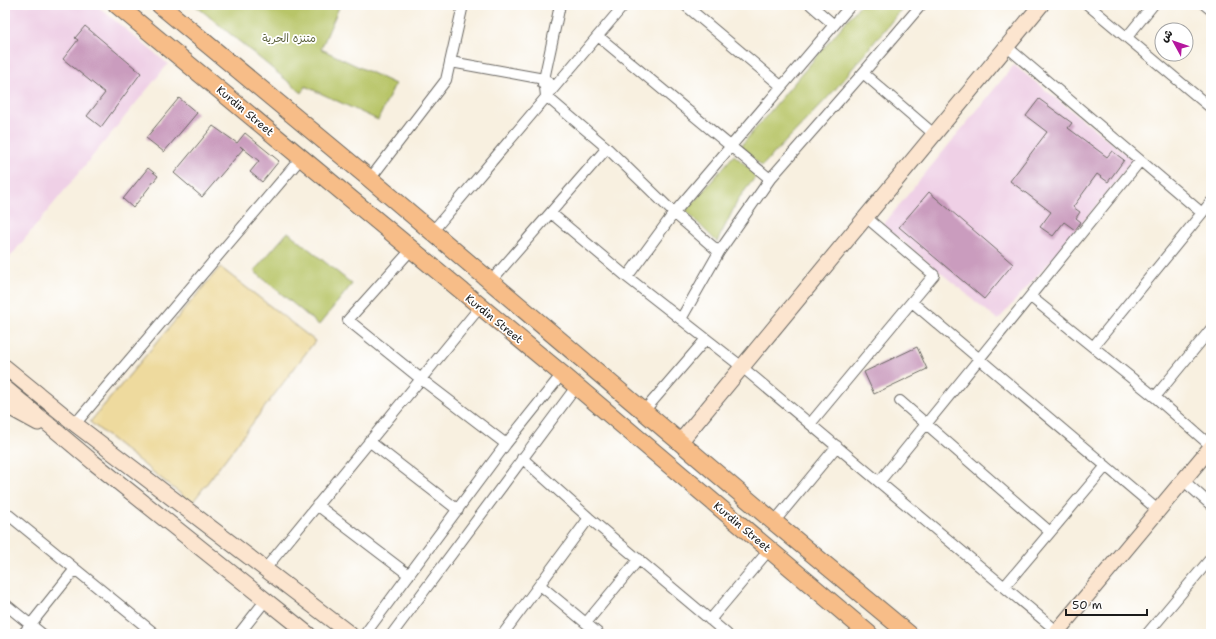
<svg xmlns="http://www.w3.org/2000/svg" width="1216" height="639" viewBox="0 0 1216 639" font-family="'Shantell Sans','Playpen Sans Arabic',sans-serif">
	<rect width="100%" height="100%" fill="#fff"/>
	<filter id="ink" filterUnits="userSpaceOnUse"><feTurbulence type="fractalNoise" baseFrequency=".025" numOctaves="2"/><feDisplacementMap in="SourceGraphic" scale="8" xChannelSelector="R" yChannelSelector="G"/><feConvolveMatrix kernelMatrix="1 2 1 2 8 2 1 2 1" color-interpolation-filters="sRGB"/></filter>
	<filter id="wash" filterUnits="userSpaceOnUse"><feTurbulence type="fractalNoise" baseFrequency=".012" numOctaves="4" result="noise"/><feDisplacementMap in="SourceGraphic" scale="16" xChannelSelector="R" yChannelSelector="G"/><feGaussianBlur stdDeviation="0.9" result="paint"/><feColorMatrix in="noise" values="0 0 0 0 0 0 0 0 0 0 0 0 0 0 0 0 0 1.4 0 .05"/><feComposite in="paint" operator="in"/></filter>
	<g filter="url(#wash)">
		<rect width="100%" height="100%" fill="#f8f0e0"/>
		<path fill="#efd0e6" d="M5,5H96L168,64L5,263Z
			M1014,65L1133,160L1061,249L998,320L883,225Z"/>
		<path fill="#b8c567" stroke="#6a7042" d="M195,5H340L321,49L395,84L378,120L305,86L302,93Z
			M860,5H905L833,92L762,166L740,147Z
			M734,155L757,175L739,198L717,242L686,211Z
			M288,232L352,284L319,325L254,271Z"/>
		<path fill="#eeda9e" stroke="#857b5d" d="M220,267L315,341L192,503L90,422Z"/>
		<g id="blocks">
			<path fill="#ca9cbe" d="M85,26L141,73L101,127L87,116L105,93L63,59L78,40L75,38Z
				M179,98L197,113L164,152L146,138Z
				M1039,99L1072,123L1068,128L1107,157L1112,151L1124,160L1108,182L1097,174L1073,207L1080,212L1076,218L1081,222L1075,230L1064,222L1053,236L1040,227L1051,212L1010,181L1047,132L1026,116Z
				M213,126L237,143L245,133L279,161L262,182L250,172L259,161L240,146L243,149L202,197L174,173Z
				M148,168L158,176L133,208L123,199Z
				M929,192L1013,264L984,299L899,227Z
				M917,347L927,369L874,394L864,372Z"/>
		</g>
	</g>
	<g filter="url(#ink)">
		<use href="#blocks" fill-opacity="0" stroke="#696661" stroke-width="1"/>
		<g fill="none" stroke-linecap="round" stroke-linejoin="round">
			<defs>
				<path id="street" d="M685,5L781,86
					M811,5L834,25
					M1088,5L1211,108
					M1205,5L1211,10
					M598,36L770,179
					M1127,37L1153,5
					M1006,46L1202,213
					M451,62L544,79L549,82
					M863,73L935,135
					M544,79L546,96L607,148L674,213L719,252
					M543,84L560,5
					M370,179L446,80L463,5
					M551,213L627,277L742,367L1058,632
					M432,232L624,5
					M411,250L348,320L421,379L506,444
					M627,277L674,213L851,5
					M491,281L607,148
					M1031,297L1155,397L1211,446
					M912,302L1159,511
					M681,319L719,252L770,179L863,73L921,5
					M1093,347L1211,202
					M1155,397L1211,329
					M900,401L1050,532
					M644,411L706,339
					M75,424L301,158
					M810,424L934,275L867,218
					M369,441L458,510
					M522,458L589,518L727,634
					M1184,481L1211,505
					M879,482L1140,161
					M317,505L409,575
					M5,512L155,634
					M774,522L837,446
					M265,569L480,307
					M540,585L599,634
					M1004,587L1106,466
					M5,604L42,634
					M710,620L769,550
					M586,623L639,559
					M23,634L75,569
					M239,634L265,601
					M365,634L506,444L562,374
					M392,634L576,387
					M503,634L589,518
					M1147,634L1211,558"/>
				<path id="secondary" d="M5,367L75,424L350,634
					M5,388L93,462L308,634
					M5,405L38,423
					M680,442L1041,5
					M1055,634L1211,447"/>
				<path id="primary" d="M117,5L562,374L869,634
					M160,5L370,179L774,522L909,634"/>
			</defs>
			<use href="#street" stroke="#696661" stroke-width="12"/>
			<use href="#secondary" stroke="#696661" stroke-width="17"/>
			<use href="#primary" stroke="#696661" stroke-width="19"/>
			<use href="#street" stroke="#fff" stroke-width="10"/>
			<use href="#secondary" stroke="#fce5cf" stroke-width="15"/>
			<use href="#primary" stroke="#f7bd88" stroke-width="17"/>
		</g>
	</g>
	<g text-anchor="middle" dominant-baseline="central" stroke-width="3.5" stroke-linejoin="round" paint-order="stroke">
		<g font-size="11" fill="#5a603a" stroke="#fff">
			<text x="289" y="38">متنزه الحرية</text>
		</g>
		<g font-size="11" fill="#1c1c1c" stroke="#fff">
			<text transform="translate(245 111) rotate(40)">Kurdin Street</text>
			<text transform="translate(494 319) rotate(39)">Kurdin Street</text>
			<text transform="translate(742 527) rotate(40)">Kurdin Street</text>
		</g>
	</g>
	<rect width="1216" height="639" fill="none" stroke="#fff" stroke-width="20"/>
	<g transform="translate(1174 42) rotate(310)"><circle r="19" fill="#ffffff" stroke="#a4a4a4"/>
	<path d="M0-3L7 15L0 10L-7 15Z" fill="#b5179e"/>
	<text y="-6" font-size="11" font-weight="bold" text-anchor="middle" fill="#1c1c1c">ش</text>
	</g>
	<path d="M1066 609v6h81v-6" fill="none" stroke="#1c1c1c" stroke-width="2"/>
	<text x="1072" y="609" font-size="12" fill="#1c1c1c" stroke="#ffffff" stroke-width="3" paint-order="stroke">50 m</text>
</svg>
